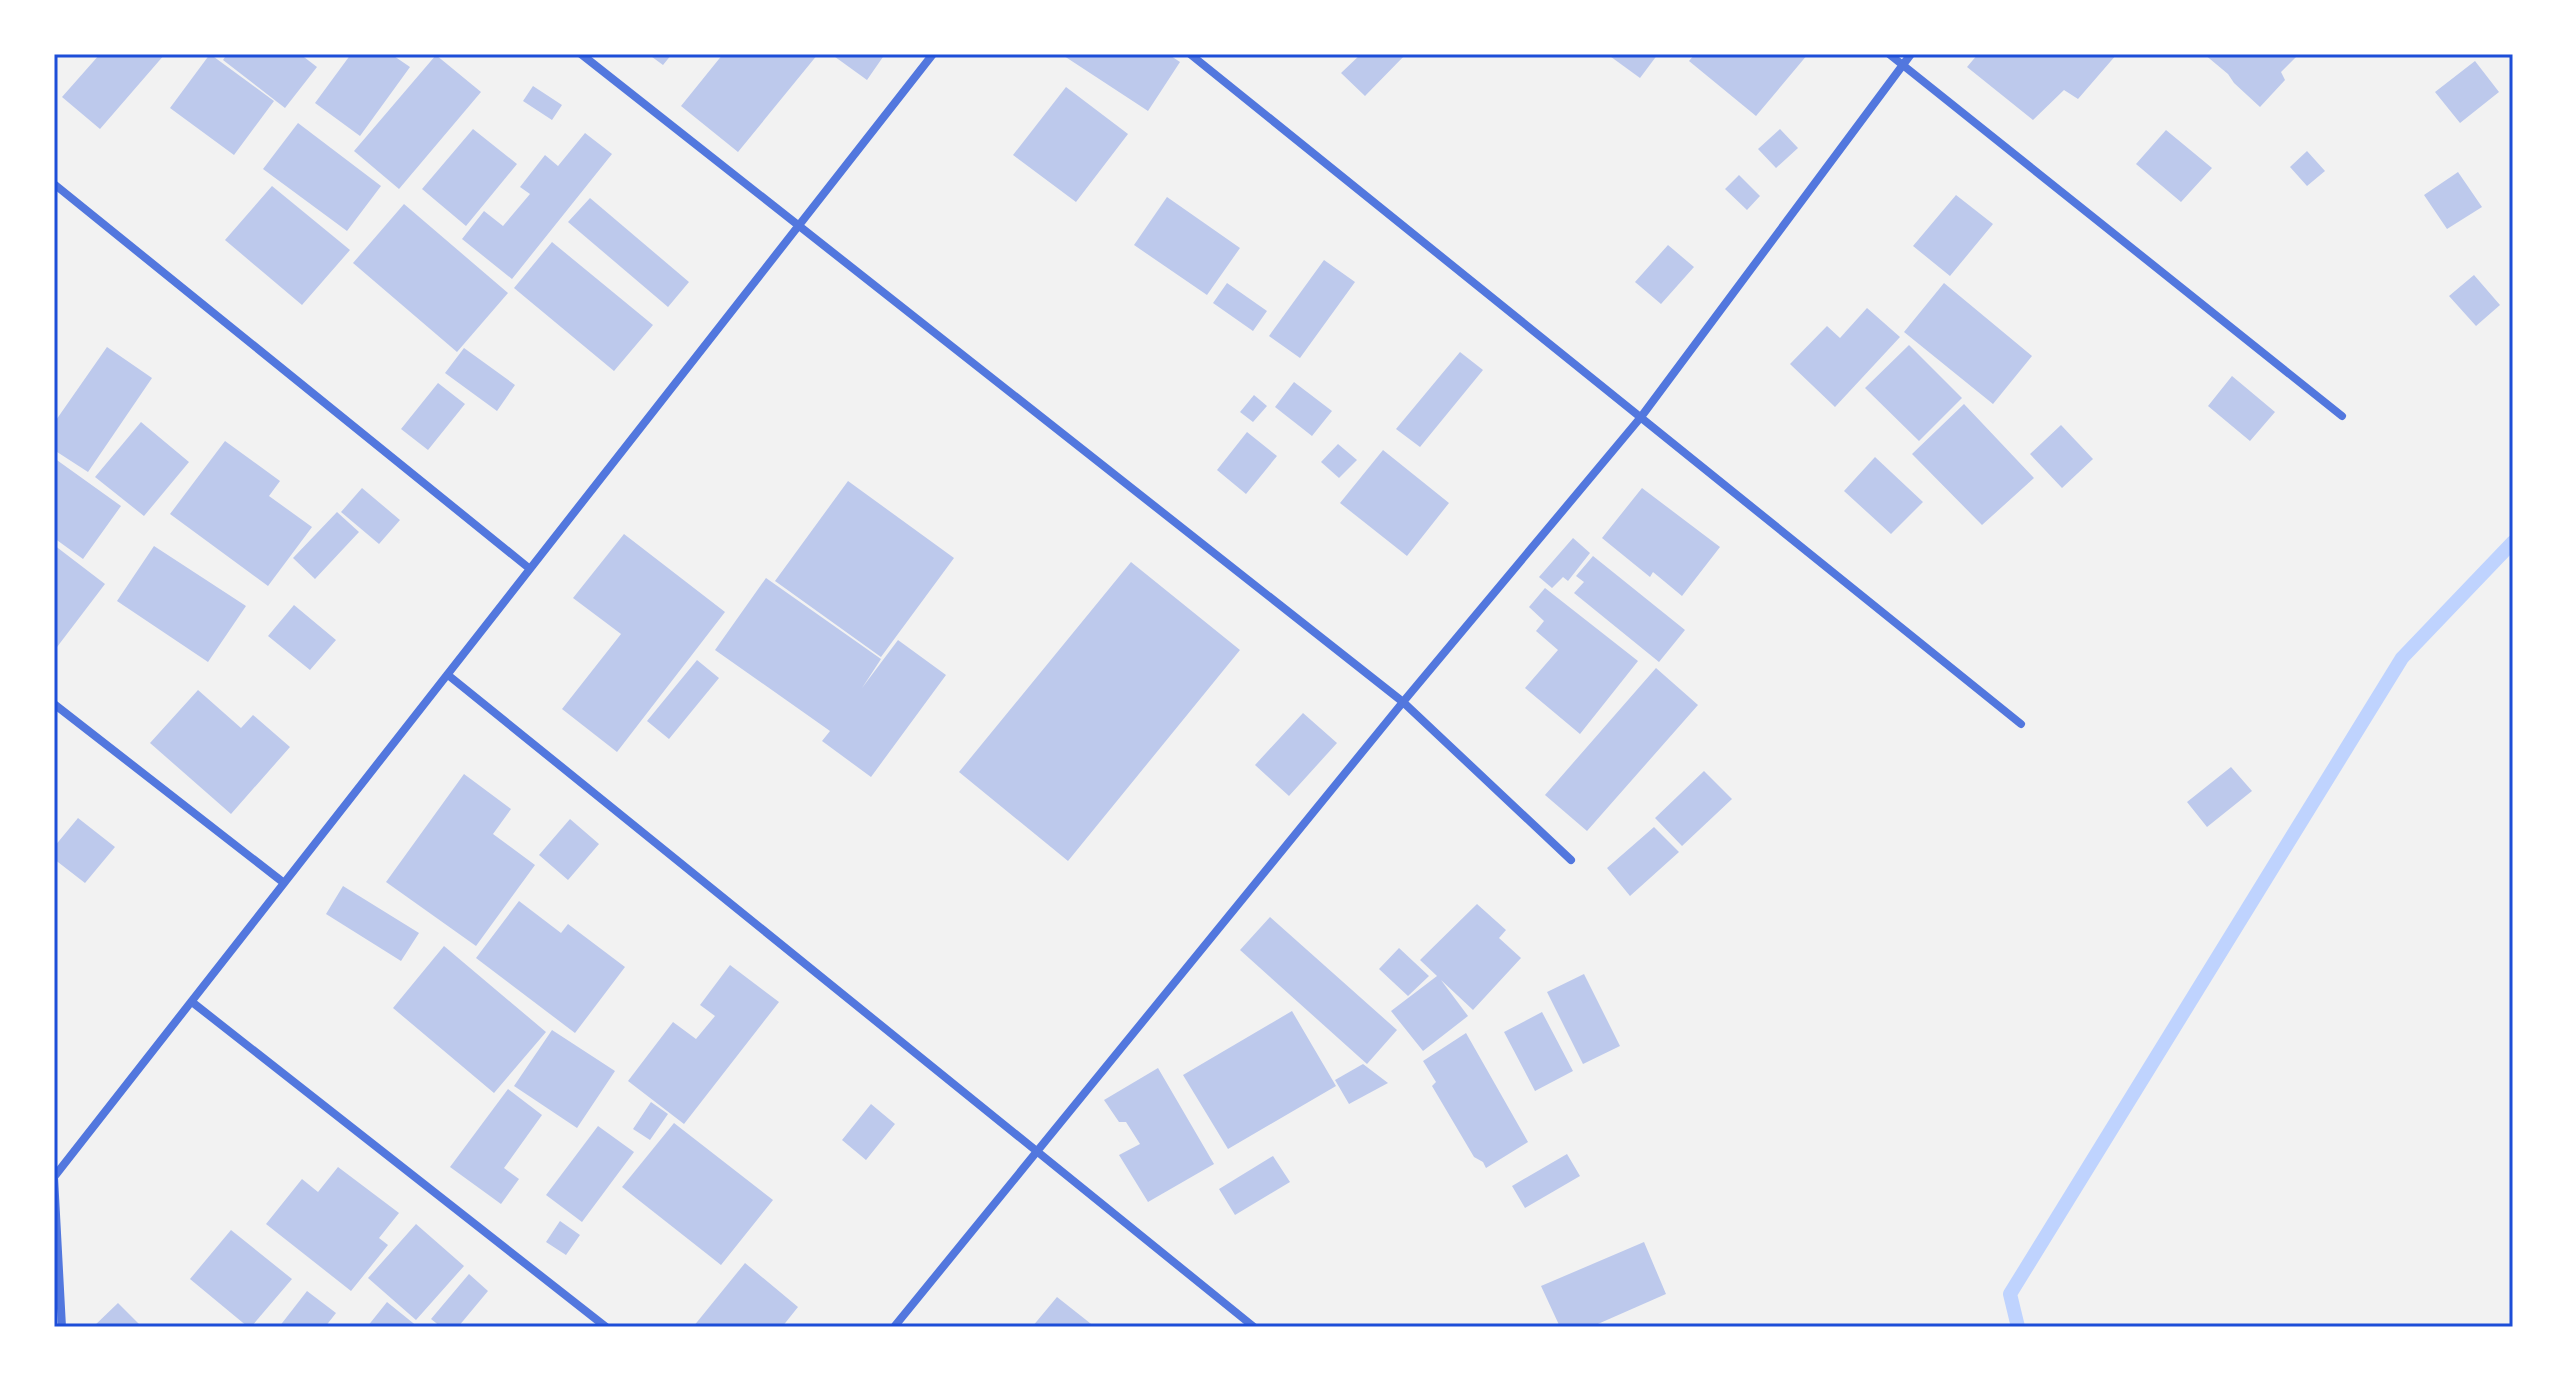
<svg xmlns="http://www.w3.org/2000/svg" width="2567" height="1381" viewBox="0 0 2567 1381" font-family="Helvetica,sans-serif">
	<rect width="100%" height="100%" fill="#f2f2f2"/>
	<g fill="none" stroke-linecap="round" stroke-linejoin="round">
		<path stroke="#bfd3fe" stroke-width="14" d="M2018,1327L2010,1294L2402,658L2513,542"/>
	</g>
	<path fill="#bdc9ec" d="M100,54H165L100,129L62,97Z
		M210,54L274,101L234,155L170,108Z
		M227,54H300L317,67L285,108L223,60Z
		M351,54H391L410,67L360,136L315,103Z
		M648,54H672L663,65Z
		M723,54H818L738,152L681,106Z
		M831,54H885L867,80Z
		M1061,54H1168L1180,62L1148,111Z
		M1361,54H1406L1365,96L1341,73Z
		M1607,54H1658L1640,78Z
		M1695,54H1808L1756,116L1689,61Z
		M1978,54H2117L2078,99L2064,90L2033,120L1967,67Z
		M2204,54H2299L2281,72L2285,80L2260,107L2234,83L2228,74Z
		M436,55L481,92L399,189L354,151Z
		M2475,61L2499,92L2460,123L2435,92Z
		M533,86L562,105L552,120L523,101Z
		M1066,87L1128,134L1076,202L1013,155Z
		M298,123L381,186L347,231L263,169Z
		M473,129L517,164L466,226L422,189Z
		M1780,129L1798,148L1776,168L1758,149Z
		M2166,130L2212,168L2181,202L2136,164Z
		M585,133L612,154L512,279L462,239L484,211L503,226L530,194L520,187L545,155L558,166Z
		M2307,151L2325,171L2307,186L2290,167Z
		M2458,172L2482,207L2447,229L2424,195Z
		M1739,175L1760,196L1747,210L1725,189Z
		M272,186L350,250L302,305L225,240Z
		M1956,195L1993,224L1950,276L1913,246Z
		M1167,197L1240,248L1207,295L1134,245Z
		M590,198L689,282L668,307L568,222Z
		M404,204L508,293L457,352L353,263Z
		M552,242L653,325L614,371L514,288Z
		M1668,245L1694,267L1661,304L1635,282Z
		M1324,260L1355,282L1300,358L1269,336Z
		M2474,275L2500,305L2476,326L2449,296Z
		M1227,283L1267,311L1253,331L1213,303Z
		M1944,283L2032,356L1993,404L1904,332Z
		M1867,308L1900,337L1835,407L1790,364L1827,326L1840,338Z
		M1909,345L1962,398L1919,441L1865,388Z
		M107,347L152,378L88,472L54,450V423Z
		M464,348L515,385L497,411L445,373Z
		M1460,352L1483,370L1420,447L1396,429Z
		M2232,376L2275,412L2250,441L2208,406Z
		M1294,382L1332,411L1312,436L1275,407Z
		M438,383L465,404L428,450L401,429Z
		M1254,395L1267,406L1253,422L1240,412Z
		M1964,404L2034,478L1982,525L1912,454Z
		M141,422L189,462L144,516L95,477Z
		M2061,425L2093,459L2062,488L2030,454Z
		M1247,432L1277,456L1246,494L1217,470Z
		M225,441L280,481L269,496L312,527L268,586L170,514Z
		M1338,444L1357,460L1339,478L1321,462Z
		M1383,450L1449,503L1407,556L1340,503Z
		M1875,457L1923,502L1891,534L1844,491Z
		M54,458L121,506L83,559L54,538Z
		M848,481L954,558L881,657L775,581Z
		M362,488L400,520L379,544L341,512Z
		M1642,488L1720,547L1682,596L1653,572L1650,577L1602,538Z
		M337,512L359,532L315,579L293,558Z
		M624,534L725,612L617,752L562,709L621,634L573,598Z
		M1573,538L1590,553L1568,581L1563,577L1552,588L1539,577Z
		M54,545L105,584L54,651Z
		M154,546L246,606L208,662L117,601Z
		M1593,556L1685,630L1659,662L1574,593L1584,582L1576,576Z
		M1131,562L1240,650L1068,861L959,772Z
		M766,578L881,659L862,688L898,640L946,675L871,777L822,741L830,731L715,650Z
		M1545,588L1638,661L1580,734L1525,688L1558,650L1536,631L1544,621L1529,607Z
		M294,605L336,640L310,670L268,636Z
		M697,660L719,678L669,739L647,721Z
		M1656,668L1698,705L1587,831L1545,795Z
		M198,690L241,728L253,715L290,747L231,814L150,743Z
		M1303,713L1337,743L1289,796L1255,765Z
		M2231,767L2252,791L2207,827L2187,802Z
		M1704,771L1732,799L1682,846L1655,818Z
		M464,774L511,809L493,834L535,865L476,946L386,882Z
		M78,818L115,847L85,883L54,859V847Z
		M570,819L599,844L568,880L539,855Z
		M1654,827L1679,852L1630,896L1607,868Z
		M343,886L419,933L401,961L326,914Z
		M519,901L561,933L568,924L625,967L575,1033L476,958Z
		M1477,904L1506,930L1499,938L1521,958L1473,1010L1441,980L1468,1016L1423,1051L1391,1011L1437,976L1420,960Z
		M1270,917L1397,1030L1367,1064L1240,950Z
		M444,946L546,1032L494,1093L393,1008Z
		M1399,948L1429,976L1408,996L1379,969Z
		M730,965L779,1002L684,1124L628,1081L673,1022L696,1039L715,1016L700,1005Z
		M1584,974L1620,1046L1583,1064L1547,992Z
		M1292,1011L1336,1086L1228,1149L1183,1075Z
		M1542,1012L1573,1071L1535,1091L1504,1032Z
		M552,1030L615,1071L577,1128L514,1086Z
		M1466,1033L1528,1142L1486,1168L1483,1162L1474,1157L1432,1086L1436,1082L1423,1061Z
		M1363,1064L1388,1083L1349,1104L1335,1080Z
		M1158,1068L1214,1164L1148,1202L1119,1155L1140,1144L1126,1122H1119L1104,1100Z
		M508,1089L542,1115L504,1168L519,1179L501,1204L450,1167Z
		M651,1102L668,1114L650,1140L633,1129Z
		M871,1104L895,1124L866,1160L842,1140Z
		M674,1123L773,1200L721,1265L622,1187Z
		M598,1126L634,1152L582,1222L546,1195Z
		M1567,1154L1580,1176L1525,1208L1512,1186Z
		M1273,1156L1290,1182L1235,1215L1219,1189Z
		M338,1167L399,1213L379,1238L388,1245L351,1291L266,1224L302,1179L318,1192Z
		M560,1221L580,1235L566,1255L546,1242Z
		M416,1224L464,1266L416,1320L368,1278Z
		M231,1230L292,1279L251,1327H248L190,1279Z
		M1644,1242L1666,1294L1591,1327H1560L1541,1286Z
		M745,1263L798,1307L782,1327H693Z
		M469,1274L488,1291L458,1327H441L431,1319Z
		M307,1291L336,1313L325,1327H279Z
		M1057,1297L1095,1327H1032Z
		M387,1302L418,1327H367Z
		M118,1303L142,1327H93Z"/>
	<g fill="none" stroke-linecap="round" stroke-linejoin="round">
		<path stroke="#5277de" stroke-width="8" d="M581,54L1403,702L1571,860
			M1190,54L2021,724
			M1889,54L2342,416
			M54,184L530,569
			M448,675L1254,1327
			M54,704L284,883
			M192,1002L606,1327
			M54,1177L933,54
			M54,1177L62,1327
			M894,1327L1403,702L1641,417L1911,54"/>
	</g>
	<rect width="2567" height="1381" fill="none" stroke="#ffffff" stroke-width="112"/>
	<rect x="56" y="56" width="2455" height="1269" fill="none" stroke="#1d4ed8" stroke-width="3"/>
</svg>
